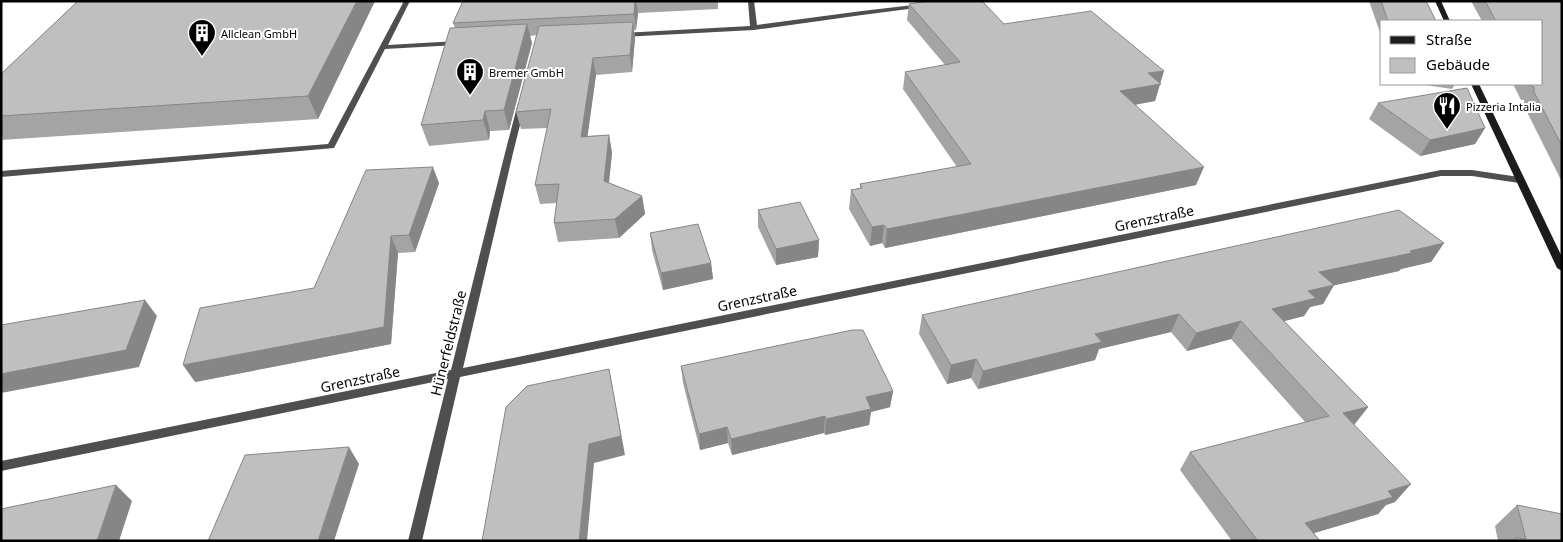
<svg xmlns="http://www.w3.org/2000/svg" width="1563" height="542" viewBox="0 0 1563 542" font-family="'Noto Sans',sans-serif">
	<rect width="100%" height="100%" fill="#fff"/>
	<g fill="none" stroke-linecap="round" stroke-linejoin="round">
		<path fill="#4f4f4f" fill-rule="evenodd" d="M404,1H410L388,45L457,41L461,43L457,45L385,49L334,148L1,177V171L328,144Z
			M748,1H754L757,25L862,11L865,13L862,15L754,30L622,37L618,35L622,33L750,26Z
			M518,103H524L525,105L513,153L509,156L505,153Z"/>
		<path fill="#4f4f4f" fill-rule="evenodd" d="M922,4L924,5V7L862,15L859,13L862,11Z
			M509,150L513,153L463,368L1441,170H1472L1519,177L1523,180L1519,183L1472,176H1441L460,377L422,541H408L448,379L1,471V461L451,370L505,153Z"/>
		<path fill="#1c1c1c" fill-rule="evenodd" d="M1435,1H1441L1450,21H1444Z
			M1471,84H1479L1562,257V271L1557,268Z"/>
	</g>
	<path fill="#a4a4a4" d="M78,1H375L318,119L1,140V74Z
		M463,1H718V9L638,13L636,30H634L635,38L632,72L596,75L587,136L609,135L612,153L609,183L642,196L645,214L619,238L558,242L554,223L557,203L540,204L535,185L548,128L521,129L516,112L537,35L530,36L532,43L509,130L490,131L489,140L429,146L421,125L455,28L453,23Z
		M1369,1H1426L1436,21H1382V38Z
		M1471,1H1562V182L1524,106V100H1521L1513,84H1542V21H1482Z
		M909,4L1004,24L1160,83L1155,101L1135,105L1196,185L885,248L882,243L870,246L849,209L851,190L860,188V184L957,167L903,89L905,72L945,65L907,20Z
		M1419,84H1455L1452,89Z
		M1378,103L1485,128L1475,144L1420,156L1369,119Z
		M439,183L415,252L398,253L391,344L195,382L314,288Z
		M758,210L819,240L818,257L776,265L758,227Z
		M650,233L711,263L713,279L663,290L652,250Z
		M1444,243L1431,262L1401,269L1399,271L1334,285L1323,304L1310,307L1304,316L1284,321L1368,407L1354,425L1395,502L1386,505L1378,514L1314,533L1320,541H1232L1180,470L1190,452L1306,423L1231,339L1187,351L1171,332L1099,349L1095,360L978,389L971,378L947,384L919,334L922,315Z
		M681,366L893,391L890,407L871,412L869,425L825,435L824,433L732,455L728,443L700,450L683,383Z
		M1517,505L1562,541H1498L1495,526Z"/>
	<path fill="#868686" d="M357,1H375L318,119L308,96Z
		M635,1H636L638,13L636,30L634,14Z
		M633,22L635,38L632,72L630,55Z
		M527,24L532,43L509,130L504,110Z
		M593,58L596,75L585,155L581,137Z
		M1164,71L1155,101L1114,108L1120,91L1148,73Z
		M485,111L490,131L489,140L483,120Z
		M1485,128L1475,144L1420,156L1430,140Z
		M609,135L612,153L607,199L604,181Z
		M433,167L439,183L415,252L409,235Z
		M1204,167L1196,185L885,248L887,229Z
		M642,196L645,214L619,238L615,219Z
		M884,225L882,243L870,246L872,227Z
		M391,236L398,253L391,344L195,382L183,365L384,327Z
		M819,240L818,257L776,265V249Z
		M1444,243L1431,262L1401,269L1399,271L1309,291L1319,272Z
		M711,263L713,279L663,290L661,273Z
		M1334,285L1323,304L1310,307L1304,316L1261,327L1272,309L1308,291Z
		M145,300L157,316L139,367L1,393V374Z
		M1179,314L1171,332L1099,349L1095,360L978,389L983,371L1095,334Z
		M1241,321L1231,339L1187,351L1196,333Z
		M976,359L971,378L947,384L951,365Z
		M609,369L625,455L594,463L587,541H579L589,444Z
		M893,391L890,407L871,412L869,425L825,435L826,419L866,397Z
		M1368,407L1354,425L1343,413Z
		M825,416L824,433L732,455L731,439Z
		M727,427L728,443L700,450L699,434Z
		M349,447L359,464L334,541H318Z
		M1411,484L1395,502L1386,505L1378,514L1291,540L1305,523L1388,491Z
		M116,485L132,501L119,541H97Z"/>
	<path fill="#bfbfbf" stroke="#868686" d="M78,1H357L308,96L1,116V74Z
		M463,1H635L634,14L453,23Z
		M930,1H982L1004,24L1091,11L1164,71L1148,73L1161,84L1120,91L1204,167L887,229L884,225L872,227L851,190L862,188L860,184L971,164L905,72L960,62L909,4Z
		M1381,1H1426L1436,21H1388Z
		M1485,1H1562V146L1534,92V87L1531,86L1529,84H1542V21H1496Z
		M633,22L630,55L593,58L581,137L609,135L604,181L642,196L615,219L554,223L559,184L535,185L551,109L516,112L539,26Z
		M527,24L504,110L485,111L483,120L421,125L450,28Z
		M1467,88L1485,128L1430,140L1378,103Z
		M433,167L409,235L391,236L384,327L183,365L200,308L314,288L366,170Z
		M800,202L819,240L776,249L758,210Z
		M1399,210L1444,243L1410,251L1412,253L1319,272L1334,285L1308,291L1316,298L1272,309L1368,407L1343,413L1411,484L1388,491L1393,497L1305,523L1320,541H1258L1190,452L1329,416L1241,321L1196,333L1179,314L1095,334L1102,342L983,371L976,359L951,365L922,315Z
		M698,224L711,263L661,273L650,233Z
		M145,300L126,350L1,374V325Z
		M852,330H863L893,391L866,397L871,409L826,419L825,416L731,439L727,427L699,434L681,366Z
		M609,369L621,436L589,444L579,541H482L506,407L527,386Z
		M349,447L318,541H208L245,455Z
		M116,485L97,541H1V509Z
		M1517,505L1562,514V541H1516L1515,538L1526,539Z"/>
	<defs>
		<symbol id="building-pin" viewBox="-11 -11 22 30"><path d="M0 17L-7.5 6A9.5 9.5 0 1 1 7.5 6Z" fill="#000" stroke="#fff"/><path d="M-4-6H4V6H1V3H-1V6H-4ZM-2.5-4.3h1.7v1.8h-1.7ZM.8-4.3h1.7v1.8H.8ZM-2.5-1h1.7V.8h-1.7ZM.8-1h1.7V.8H.8Z" fill="#fff"/></symbol>
		<symbol id="restaurant-pin" viewBox="-11 -11 22 30"><path d="M0 17L-7.5 6A9.5 9.5 0 1 1 7.5 6Z" fill="#000" stroke="#fff"/><path d="M-5-6h1v4h1v-4h1v4h1v-4h1v5L-1.5 .5V6h-2V.5L-5-1ZM5-6V6H3V1.5H1.5Q1.5-4 5-6Z" fill="#fff"/></symbol>
	</defs>
	<g fill-rule="evenodd">
		<use href="#building-pin" x="186" y="17" width="32" height="43"/>
		<use href="#building-pin" x="454" y="56" width="32" height="43"/>
		<use href="#restaurant-pin" x="1431" y="90" width="32" height="43"/>
	</g>
	<g text-anchor="middle" dominant-baseline="central" stroke-width="4" stroke-linejoin="round" paint-order="stroke">
		<g font-size="11" fill="#000" stroke="#fff" text-anchor="start">
			<text x="221" y="33">Allclean GmbH</text>
			<text x="489" y="72">Bremer GmbH</text>
			<text x="1466" y="106">Pizzeria Intalia</text>
		</g>
		<g font-size="14" fill="#000" stroke="#fff">
			<text transform="translate(1154 218) rotate(-12)">Grenzstraße</text>
			<text transform="translate(757 298) rotate(-12)">Grenzstraße</text>
			<text transform="translate(448 343) rotate(-76)">Hünerfeldstraße</text>
			<text transform="translate(360 379) rotate(-12)">Grenzstraße</text>
		</g>
	</g>
	<rect width="1563" height="542" fill="none" stroke="#000000" stroke-width="5"/>
	<rect x="1380" y="20" width="162" height="65" fill="#ffffff" stroke="#999999"/>
	<rect x="1390" y="36" width="25" height="8" fill="#1c1c1c" stroke="#999999"/>
	<text x="1426" y="45" font-size="15" fill="#000000">Straße</text>
	<rect x="1390" y="58" width="25" height="15" fill="#bfbfbf" stroke="#999999"/>
	<text x="1426" y="70" font-size="15" fill="#000000">Gebäude</text>
</svg>
